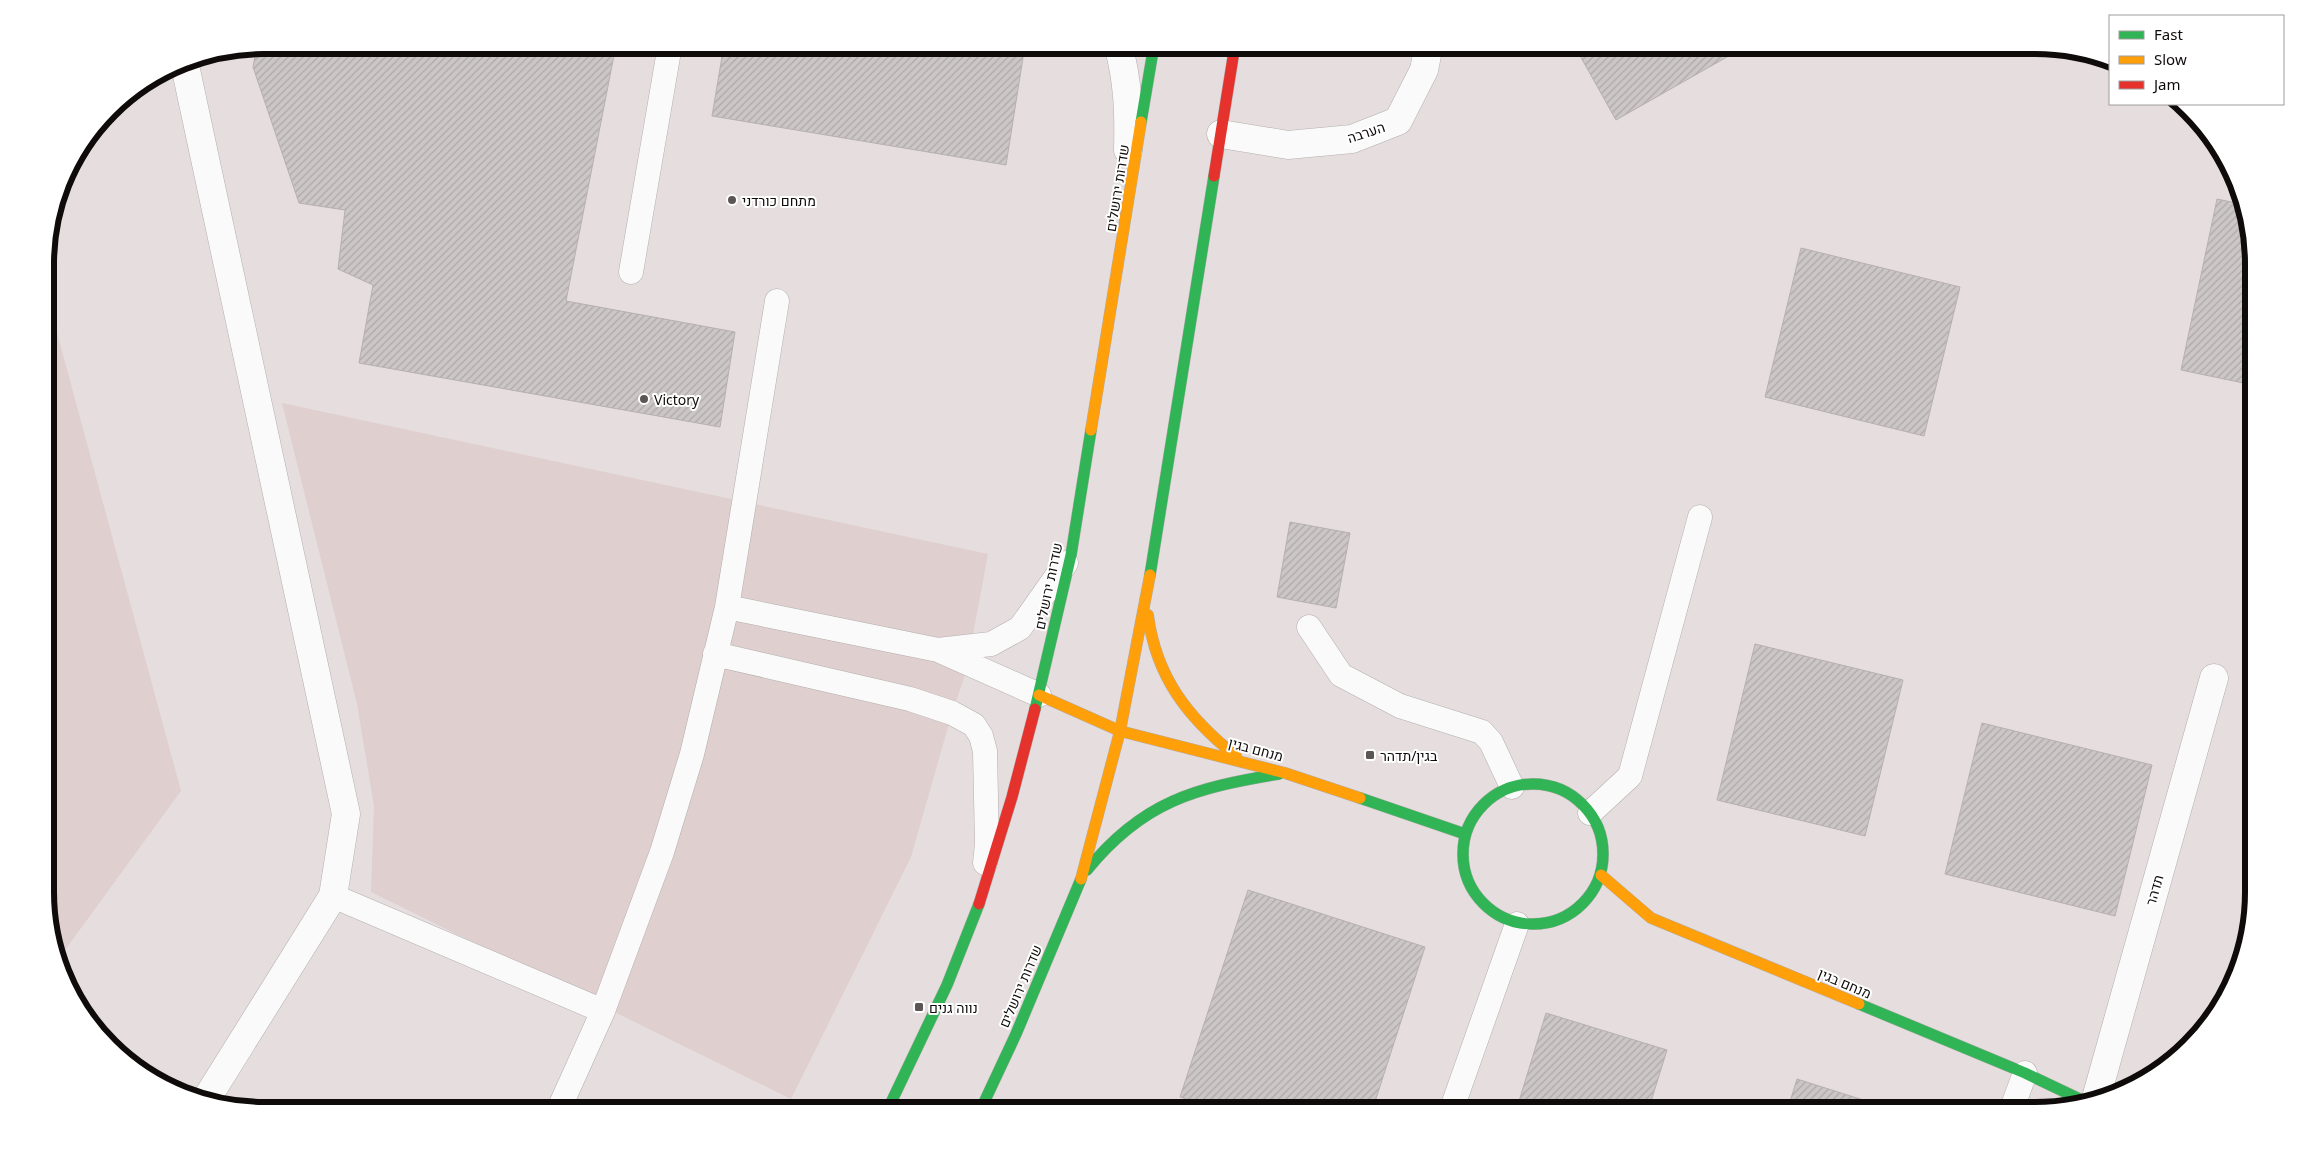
<svg xmlns="http://www.w3.org/2000/svg" width="2299" height="1156" viewBox="0 0 2299 1156" font-family="'Noto Sans',Heebo,sans-serif">
	<defs>
		<pattern id="building-hatch" width="6" height="6" patternUnits="userSpaceOnUse" patternTransform="scale(1.25)"><rect width="6" height="6" fill="#ccc6c6"/><path d="M-1 1l2-2M0 6l6-6M5 7l2-2" fill="none" stroke="#aea9a9"/></pattern>
	</defs>
	<rect width="100%" height="100%" fill="#e6dede"/>
	<path fill="#dfcfcf" d="M46,292L181,791L57,961L47,921Z
		M282,403L988,554L966,672L952,713L911,857L791,1099L371,892L374,806L357,704Z"/>
	<path fill="url(#building-hatch)" stroke="#b6b0b0" d="M263,45H616L566,301L735,332L720,427L359,363L373,285L338,269L345,210L299,203L253,67L257,46Z
		M724,45H1025L1006,165L712,116Z
		M1574,45H1748L1616,120Z
		M2217,199L2241,204L2252,235L2253,385L2181,370Z
		M1801,248L1960,287L1924,436L1765,397Z
		M1290,522L1350,533L1336,608L1277,597Z
		M1755,644L1903,680L1865,836L1717,800Z
		M1982,723L2152,765L2115,916L1945,874Z
		M1248,890L1425,947L1372,1111H1223L1180,1097Z
		M1546,1013L1667,1050L1648,1111H1516Z
		M1797,1079L1898,1111H1787Z"/>
	<g fill="none" stroke-linecap="round" stroke-linejoin="round">
		<defs>
			<path id="lane" d="M631,272L670,45
				M727,607L938,650L1039,695
				M1309,627L1341,675L1400,706L1482,732L1491,742L1512,787
				M938,650L991,644L1020,628L1066,563
				M715,654L910,699L952,713L974,725L981,736L985,751L987,844L985,863
				M1590,813L1630,776L1700,517
				M333,896L603,1011L662,852L692,754L727,607L777,301
				M558,1111L603,1011
				M1451,1111L1517,924
				M2011,1111L2025,1073"/>
			<path id="street" d="M1118,45C1128,80 1129,114 1128,150
				M184,61L346,814L333,896L207,1098
				M1221,134L1288,145L1352,139L1398,121L1424,70L1429,45
				M2095,1102L2214,678"/>
			<path id="fast" d="M1141,122L1154,45
				M1150,575L1214,176
				M1035,709L1071,555L1091,430
				M1463 854a70 70 0 1 1 140 0a70 70 0 1 1-140 0Z
				M1360,798L1465,834
				M1087,870C1143,801 1195,788 1279,774
				M1859,1004L2025,1073L2088,1103
				M887,1111L947,985L979,904
				M980,1111L1016,1034L1081,879"/>
			<path id="slow" d="M1091,430L1141,122
				M1148,615C1156,677 1188,718 1236,756
				M1039,695L1120,731L1285,773L1360,798
				M1601,875L1651,918L1859,1004
				M1081,879L1120,731L1150,575"/>
			<path id="jam" d="M1214,176L1235,45
				M979,904L1012,797L1035,709"/>
		</defs>
		<use href="#lane" stroke="#b3aeae" stroke-width="25"/>
		<use href="#street" stroke="#b3aeae" stroke-width="29"/>
		<use href="#fast" stroke="#b3aeae" stroke-width="12"/>
		<use href="#slow" stroke="#b3aeae" stroke-width="12"/>
		<use href="#jam" stroke="#b3aeae" stroke-width="12"/>
		<use href="#lane" stroke="#fbfafa" stroke-width="24"/>
		<use href="#street" stroke="#fbfafa" stroke-width="28"/>
		<use href="#fast" stroke="#30b455" stroke-width="11"/>
		<use href="#slow" stroke="#ff9f0a" stroke-width="11"/>
		<use href="#jam" stroke="#e5322d" stroke-width="11"/>
	</g>
	<g fill="#5b5555" stroke="#fff" stroke-width="2">
		<circle cx="732" cy="200" r="5"/>
		<circle cx="644" cy="399" r="5"/>
		<rect x="1365" y="750" width="10" height="10" rx="2.5"/>
		<rect x="914" y="1002" width="10" height="10" rx="2.5"/>
	</g>
	<g text-anchor="middle" dominant-baseline="central" stroke-width="4" stroke-linejoin="round" paint-order="stroke">
		<g font-size="14" fill="#100b0b" stroke="#fff">
			<text transform="translate(1366 132) rotate(-18)">הערבה</text>
			<text transform="translate(1117 188) rotate(-81)">שדרות ירושלים</text>
			<text transform="translate(1048 586) rotate(-78)">שדרות ירושלים</text>
			<text transform="translate(1256 749) rotate(15)">מנחם בגין</text>
			<text transform="translate(2154 890) rotate(-74)">תדהר</text>
			<text transform="translate(1845 983) rotate(23)">מנחם בגין</text>
			<text transform="translate(1020 986) rotate(-67)">שדרות ירושלים</text>
		</g>
		<g font-size="14" fill="#100b0b" stroke="#fff" text-anchor="start">
			<text x="742" y="200">מתחם כורדני</text>
			<text x="654" y="399">Victory</text>
			<text x="1380" y="755">בגין/תדהר</text>
			<text x="929" y="1007">נווה גנים</text>
		</g>
	</g>
	<path d="M0 0H2299V1156H0ZM264 54H2035A210 210 0 0 1 2245 264V892A210 210 0 0 1 2035 1102H264A210 210 0 0 1 54 892V264A210 210 0 0 1 264 54Z" fill="#fff" fill-rule="evenodd"/>
	<path fill="none" stroke="#100b0b" stroke-width="6" d="M264 54H2035A210 210 0 0 1 2245 264V892A210 210 0 0 1 2035 1102H264A210 210 0 0 1 54 892V264A210 210 0 0 1 264 54Z"/>
	<rect x="2109" y="15" width="175" height="90" fill="#ffffff" stroke="#9f9d9d"/>
	<rect x="2119" y="31" width="25" height="8" fill="#30b455" stroke="#9f9d9d"/>
	<text x="2154" y="40" font-size="15" fill="#100b0b">Fast</text>
	<rect x="2119" y="56" width="25" height="8" fill="#ff9f0a" stroke="#9f9d9d"/>
	<text x="2154" y="65" font-size="15" fill="#100b0b">Slow</text>
	<rect x="2119" y="81" width="25" height="8" fill="#e5322d" stroke="#9f9d9d"/>
	<text x="2154" y="90" font-size="15" fill="#100b0b">Jam</text>
</svg>
